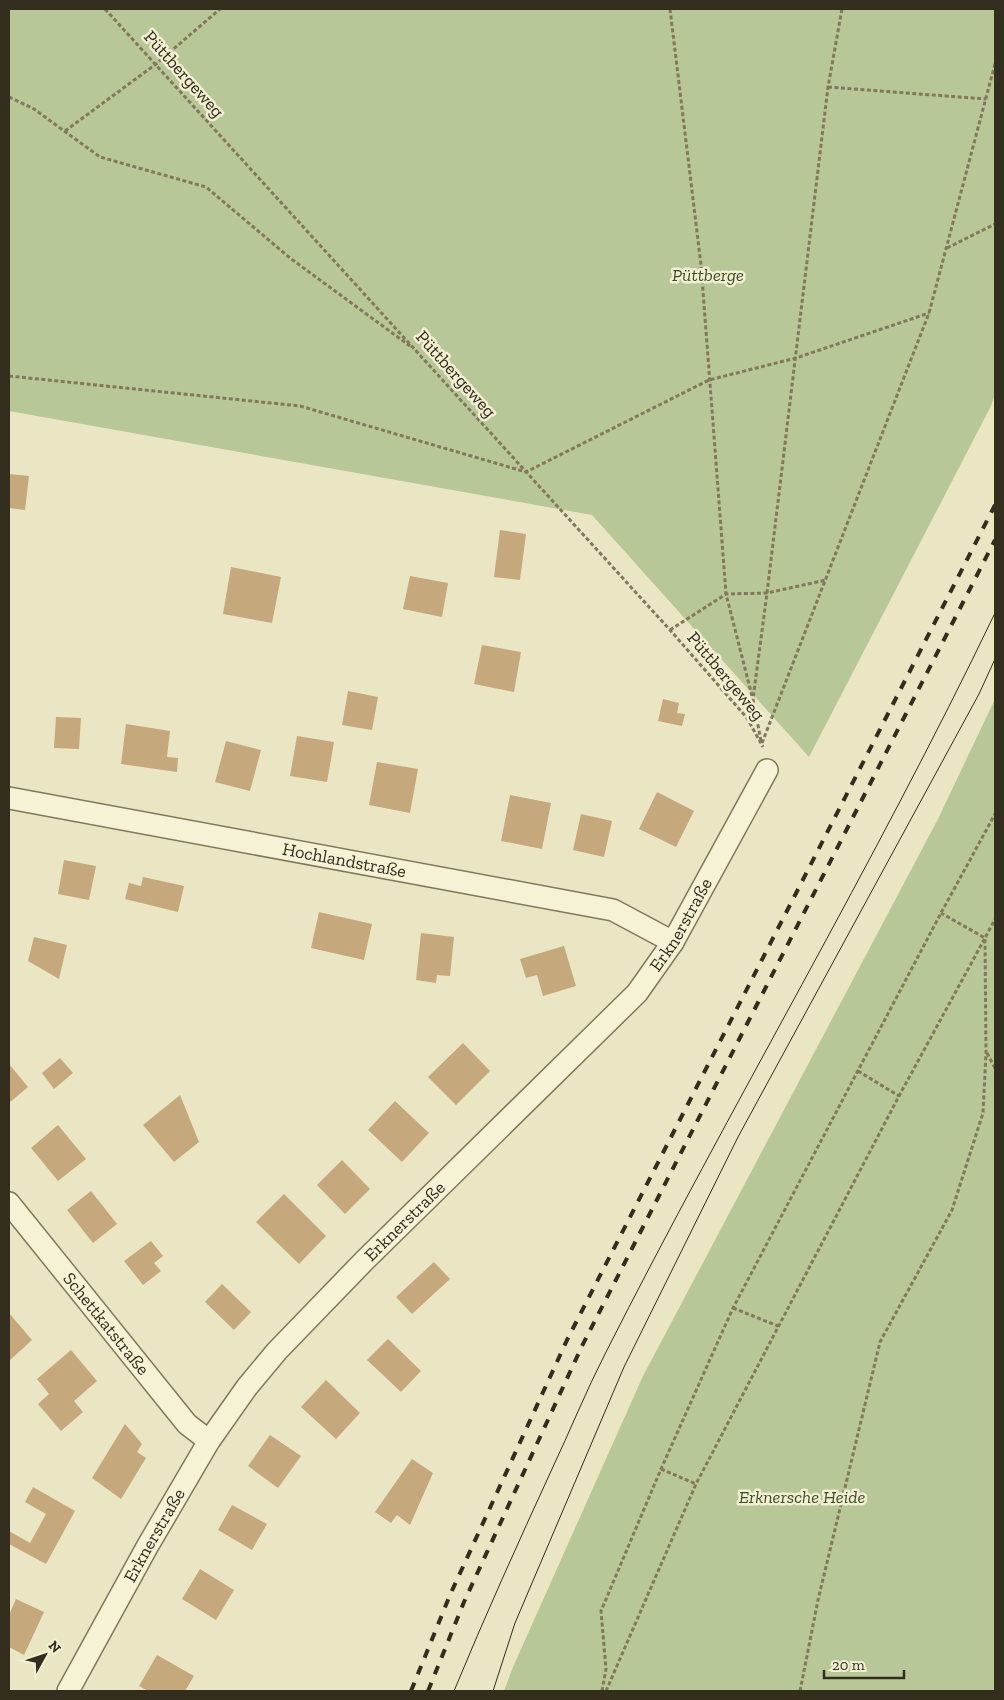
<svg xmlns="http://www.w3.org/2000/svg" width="1004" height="1700" viewBox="0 0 1004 1700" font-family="'Zilla Slab',serif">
	<rect width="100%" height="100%" fill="#eae6c3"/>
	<path fill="#b8c798" d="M9,9H995V394L991,406L809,757L592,515L9,411Z
		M995,699V1691H504L513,1667L643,1376L938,819Z"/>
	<path fill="#c5a87c" d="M9,474L29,476L25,510L9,508Z
		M500,530L526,534L520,580L494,577Z
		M231,567L281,577L272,623L223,614Z
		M410,576L448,583L442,617L403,609Z
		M482,645L521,652L514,692L474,684Z
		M348,691L378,697L372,730L342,725Z
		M663,699L679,703L677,713L685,714L682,726L658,721Z
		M56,717L81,718L79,749L54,748Z
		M126,724L170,731L167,757L178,758L177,772L121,764Z
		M297,736L334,742L327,782L290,776Z
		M226,741L261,750L250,791L215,782Z
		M377,762L418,769L410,813L369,805Z
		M657,792L694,811L676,847L639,829Z
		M510,795L551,803L542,849L501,841Z
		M581,814L612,821L604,857L573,850Z
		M64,860L96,866L89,900L58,894Z
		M143,877L184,886L178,912L125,899L129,883L141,886Z
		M319,912L372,924L364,960L311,948Z
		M421,933L454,937L450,976L437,975L436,983L416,980Z
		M34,937L67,945L59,979L28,961Z
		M564,946L576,986L543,996L537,975L526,978L520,959Z
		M463,1043L490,1071L456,1105L428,1077Z
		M60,1058L73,1073L54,1089L42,1073Z
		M9,1064L28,1087L9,1103Z
		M180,1095L199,1142L174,1162L143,1125Z
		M395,1101L429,1133L402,1162L368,1130Z
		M58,1125L86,1159L58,1181L31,1148Z
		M342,1160L370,1189L345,1214L317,1185Z
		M91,1191L117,1224L93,1243L67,1210Z
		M284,1194L326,1236L299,1264L256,1222Z
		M151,1241L163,1256L154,1263L161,1271L143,1285L124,1261Z
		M434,1262L450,1279L412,1314L396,1297Z
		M222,1284L251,1312L234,1330L205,1302Z
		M9,1313L32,1340L9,1361Z
		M388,1339L421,1371L401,1392L367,1360Z
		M71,1350L97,1381L74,1401L83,1412L61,1431L38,1404L49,1394L37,1379Z
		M326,1380L360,1413L336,1439L301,1407Z
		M125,1424L142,1444L137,1452L146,1458L121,1499L92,1478Z
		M270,1435L301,1456L278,1488L248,1466Z
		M412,1459L433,1473L410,1525L397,1515L391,1523L375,1512Z
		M33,1487L75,1511L46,1564L9,1544V1531L30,1543L46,1514L25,1502Z
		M232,1505L267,1524L252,1550L218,1530Z
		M200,1569L234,1590L216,1620L182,1599Z
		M16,1599L44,1612L24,1655L9,1647V1615Z
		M157,1655L194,1676L185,1691H148L139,1686Z"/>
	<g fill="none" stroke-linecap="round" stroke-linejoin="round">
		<defs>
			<g id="street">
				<path id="s1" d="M9,798L613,910L673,942"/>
				<path id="s2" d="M9,1203L187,1424L209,1441"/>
				<path id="s3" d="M68,1691L147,1547L209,1441L247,1387L277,1351L364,1261L637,993L673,942L767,770"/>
			</g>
		</defs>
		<use href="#street" stroke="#82785b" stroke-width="24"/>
		<path stroke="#82785b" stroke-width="3" stroke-dasharray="4 2.5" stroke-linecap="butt" d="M105,9L670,630L747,718L763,747
			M670,9L701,265L726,594L752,696
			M828,87L986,99
			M9,97L34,109L100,157L206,187L290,258L410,346
			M65,131L156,64L220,9
			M947,248L995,224
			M9,376L300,406L526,472L709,380L796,358L929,313
			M670,630L726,594L767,593L826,580
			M761,741L753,699L767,593L828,87L842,9
			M762,743L929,313L995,64
			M987,1053L995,1068
			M858,1071L899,1096
			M733,1308L778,1326
			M661,1469L696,1484
			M602,1691L606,1669L601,1611L661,1469L733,1308L941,913L995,814
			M606,1691L696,1484L899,1096L985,938L941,913
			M800,1691L818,1600L880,1342L952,1210L983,1113L986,1053L985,938L995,919"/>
		<use href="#street" stroke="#f5f2d5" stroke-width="21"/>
		<path stroke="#332d1e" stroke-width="1" d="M454,1691C485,1616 518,1543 552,1469C570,1431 586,1391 605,1354C731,1105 874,865 995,613
			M493,1691L515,1623L624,1367L738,1137L979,694L995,659"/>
		<path stroke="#332d1e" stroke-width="4" stroke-dasharray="9 9" stroke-linecap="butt" d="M411,1691L450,1595L567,1340L995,505
			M428,1691L464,1602L582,1346L995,540"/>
	</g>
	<g text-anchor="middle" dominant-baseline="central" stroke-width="5" stroke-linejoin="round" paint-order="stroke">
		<g font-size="18" fill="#332d1e" stroke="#f2efd2">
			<text transform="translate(184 74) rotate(48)">Püttbergeweg</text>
			<text transform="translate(456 374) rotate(48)">Püttbergeweg</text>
			<text transform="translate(726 676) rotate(50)">Püttbergeweg</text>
			<text stroke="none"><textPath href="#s1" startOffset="341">Hochlandstraße</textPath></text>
			<text stroke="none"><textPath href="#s3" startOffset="989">Erknerstraße</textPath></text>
			<text stroke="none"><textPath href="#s3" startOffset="582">Erknerstraße</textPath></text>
			<text stroke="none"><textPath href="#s2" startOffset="155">Schettkatstraße</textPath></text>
			<text stroke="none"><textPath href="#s3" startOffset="178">Erknerstraße</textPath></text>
		</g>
		<g font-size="18" font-style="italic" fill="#3c4e27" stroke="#f2efd2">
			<text x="708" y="275">Püttberge</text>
			<text x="802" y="1497">Erknersche Heide</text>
		</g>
	</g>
	<rect width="1004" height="1700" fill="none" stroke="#332d1e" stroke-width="20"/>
	<g transform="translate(45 1655) rotate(50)" stroke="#f2efd2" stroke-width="4" paint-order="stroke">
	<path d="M0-4L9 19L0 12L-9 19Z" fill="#332d1e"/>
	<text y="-8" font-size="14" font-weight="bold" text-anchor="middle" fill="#332d1e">N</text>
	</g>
	<path d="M824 1670v8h80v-8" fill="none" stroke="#332d1e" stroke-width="2.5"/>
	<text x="832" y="1670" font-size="15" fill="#332d1e" stroke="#f2efd2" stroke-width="4" paint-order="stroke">20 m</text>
</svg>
